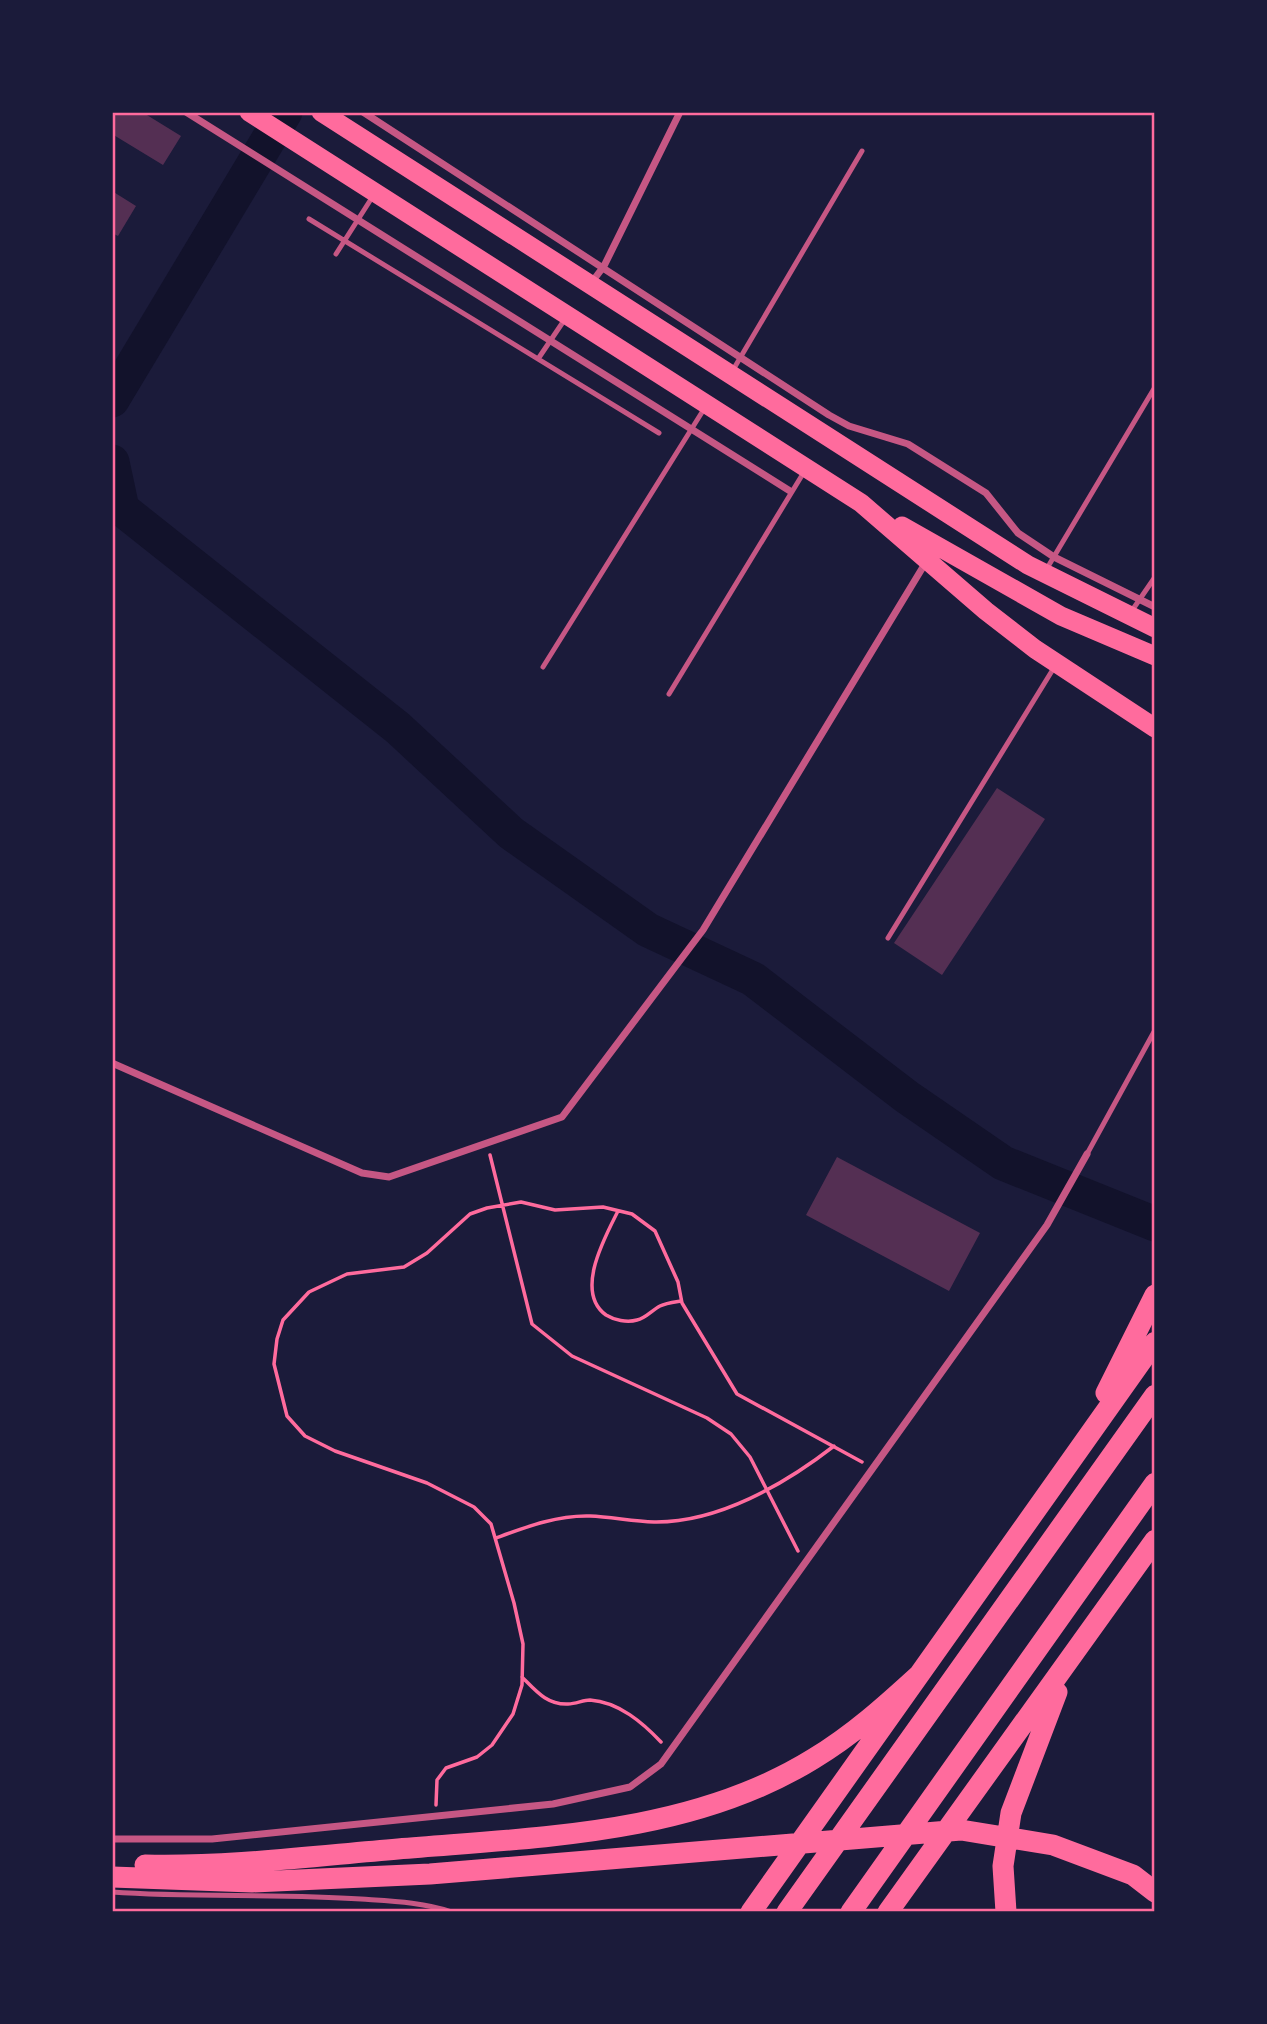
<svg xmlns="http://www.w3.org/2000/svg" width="1267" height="2024" viewBox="0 0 1267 2024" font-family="'PT Serif',serif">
	<rect width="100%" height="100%" fill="#1b1b3a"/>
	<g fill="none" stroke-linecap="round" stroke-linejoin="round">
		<path stroke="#12122b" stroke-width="35" d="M112,400L285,112
			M112,462L122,509L398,728L511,833L648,930L753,979L907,1097L1003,1163L1155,1224"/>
	</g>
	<path fill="#542f53" d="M112,112H142L181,136L163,165L112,134Z
		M112,191L136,206L118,236L112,233Z
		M997,788L1045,819L942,975L894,943Z
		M837,1157L980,1233L949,1291L806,1215Z"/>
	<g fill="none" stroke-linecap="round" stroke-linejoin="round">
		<path stroke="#ff6b9d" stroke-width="3.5" d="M490,1155L532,1324L572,1356L707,1418L731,1434L750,1457L798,1551
			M618,1211C605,1237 574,1292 606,1315C614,1320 627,1323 637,1320C646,1318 652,1310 660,1306C666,1303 675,1302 681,1301
			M496,1538C526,1527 557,1515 590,1516C611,1517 632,1521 654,1522C718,1523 785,1484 834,1446
			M522,1677C536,1691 547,1705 568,1704C576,1704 583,1700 590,1700C619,1702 643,1723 661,1742
			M436,1805L437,1780L446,1768L477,1757L492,1745L513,1714L522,1685L523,1644L514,1603L491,1524L474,1507L427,1483L335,1451L305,1436L287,1416L274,1364L277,1339L283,1320L309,1292L347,1274L404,1267L427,1253L470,1214L487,1208L521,1202L555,1210L603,1207L632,1214L655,1231L678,1282L682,1303L737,1394L862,1462"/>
		<path stroke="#c65784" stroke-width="5" d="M309,219L659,433
			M336,254L373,196
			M538,359L565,319
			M733,370L862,151
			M1046,570L1155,387
			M1131,612L1155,577
			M543,667L704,409
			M669,694L804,472
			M888,938L1055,666
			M1087,1154L1155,1030
			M112,1892C195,1898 278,1893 361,1899C390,1901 423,1902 452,1912"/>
		<path stroke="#c65784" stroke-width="7" d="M186,112L790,491
			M363,112L829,415L849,426L908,444L986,493L1018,533L1054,557L1155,607
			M592,282L604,266L680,112
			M112,1063L362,1173L389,1177L562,1117L703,930L926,562
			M112,1839H212L553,1804L630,1787L661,1764L1047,1225L1087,1154"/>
		<path stroke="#ff6b9d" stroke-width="19" d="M249,112L861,503L986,611L1035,649L1155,728
			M321,112L1028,565L1155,628
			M902,526L1061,616L1155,656"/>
		<path stroke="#ff6b9d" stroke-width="21" d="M1106,1393L1155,1295
			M145,1865C229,1867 314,1856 398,1849C537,1837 690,1835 813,1759C853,1735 886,1705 920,1674
			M112,1877L252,1882L430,1874L961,1830L1053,1845L1133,1875L1155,1892
			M751,1912L1155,1342
			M787,1912L1155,1395
			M851,1912L1155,1483
			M888,1912L1155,1540
			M1006,1912L1003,1866L1011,1813L1057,1692"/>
	</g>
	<rect width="1267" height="2024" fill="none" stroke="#1b1b3a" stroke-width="228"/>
	<rect x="114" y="114" width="1039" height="1796" fill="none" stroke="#ff6b9d" stroke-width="2.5"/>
</svg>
